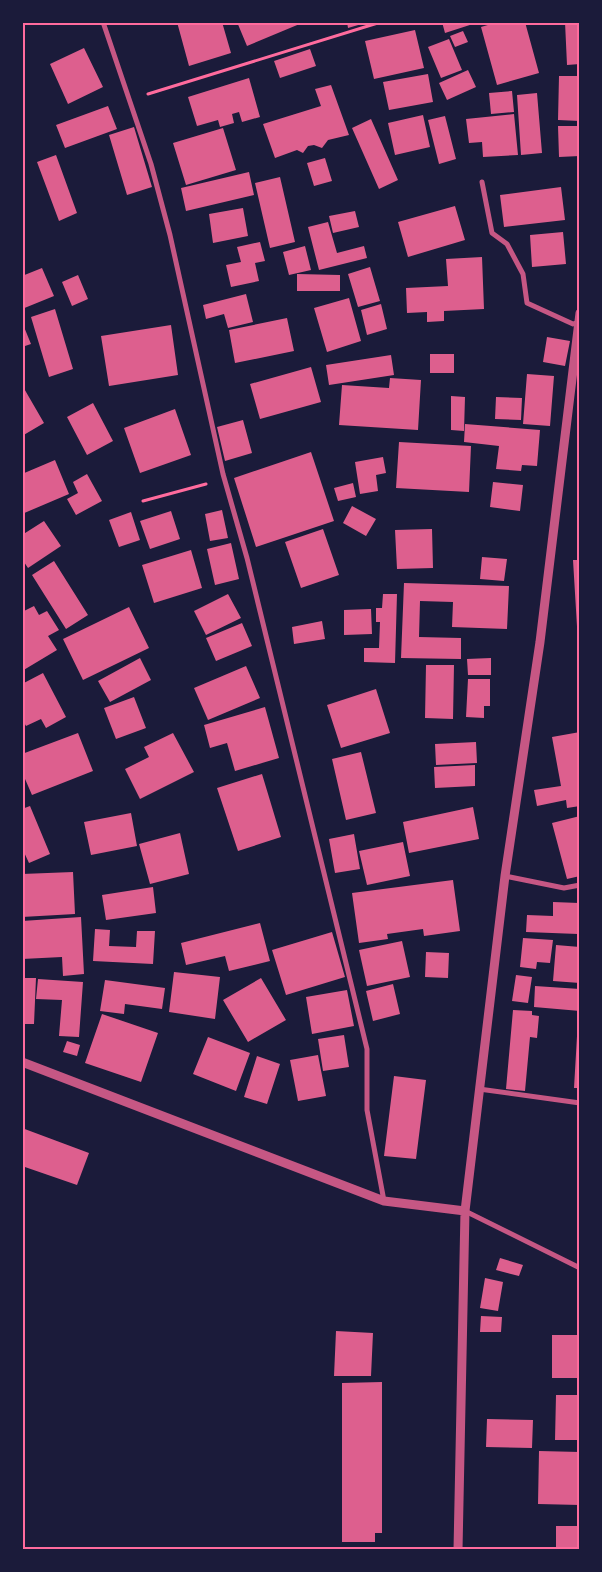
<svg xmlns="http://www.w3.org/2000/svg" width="602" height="1572" viewBox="0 0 602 1572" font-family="Signika,sans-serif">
	<rect width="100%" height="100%" fill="#1b1b3a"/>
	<path fill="#dd5f8e" d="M177,22H222L231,53L189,66Z
		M237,22H302V23L247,46Z
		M347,22H365V23L348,28Z
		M442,22H476V23L445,33Z
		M498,22H525L539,73L497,85L481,27Z
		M565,22H580V64L567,65Z
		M415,30L424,68L374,79L365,41Z
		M463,31L468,42L455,47L450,36Z
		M449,39L462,70L441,78L428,47Z
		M84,48L103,87L68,104L50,64Z
		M310,49L316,66L280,78L274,61Z
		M468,70L476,87L447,100L439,83Z
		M428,74L433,102L389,110L383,82Z
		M559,76H580V121L558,120Z
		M249,78L260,117L242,122L239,112L232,114L234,123L220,127L218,120L197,126L188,97Z
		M331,85L349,135L328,140L322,148L314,145L308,146L303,153L297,150L275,158L263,124L321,106L315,89Z
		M512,91L514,112L491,114L489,93Z
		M537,93L542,153L521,155L517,95Z
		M108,106L117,129L65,148L56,125Z
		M514,114L518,155L483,157L482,142L469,143L466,119Z
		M423,115L430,147L395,155L388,123Z
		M445,116L456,159L439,164L428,120Z
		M371,119L398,180L379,189L352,128Z
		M558,126H580V156L559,157Z
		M134,127L152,187L127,195L109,135Z
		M223,128L236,170L186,185L173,143Z
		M56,155L77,213L59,221L37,162Z
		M325,158L332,181L314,186L307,163Z
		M249,172L254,195L186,211L181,188Z
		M280,177L295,242L270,248L255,183Z
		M561,187L565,220L504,227L500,195Z
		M455,206L465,240L408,257L398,222Z
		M243,208L248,236L213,243L209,214Z
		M355,211L359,227L333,233L329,216Z
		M328,222L337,253L364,246L367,258L319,270L308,227Z
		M563,232L566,264L532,267L530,235Z
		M260,242L265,261L255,263L259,281L231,287L226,265L241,262L237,247Z
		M305,246L311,270L289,275L283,252Z
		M482,257L484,309L444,311V321L427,322V312L407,313L406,288L448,286L446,259Z
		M370,267L380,301L358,307L348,274Z
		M42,268L54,296L22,309V276Z
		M297,274L340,275V291H297Z
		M78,275L88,299L72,306L62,282Z
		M246,294L253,322L228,328L224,314L206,319L203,305Z
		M349,298L361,341L327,352L314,308Z
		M381,304L387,329L367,335L361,310Z
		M55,309L73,369L49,377L31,317Z
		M287,318L294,351L235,363L229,330Z
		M22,322L31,344L22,347Z
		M171,325L178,375L109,386L101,336Z
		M547,337L570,341L565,366L543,362Z
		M430,354H454V373H430Z
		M391,355L394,375L329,385L326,365Z
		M311,367L321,402L260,419L250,384Z
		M527,374L554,376L550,426L523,424Z
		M390,378L421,380L418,430L339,425L342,385L389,388Z
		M22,385L44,423L22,436Z
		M451,396L465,397L464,431L451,430Z
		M496,397L522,398L521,420L495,419Z
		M93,403L113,441L87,455L67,417Z
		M175,409L191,455L140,473L124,428Z
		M243,420L252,453L225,461L217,427Z
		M465,424L540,430L537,466L522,465L521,471L496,469L499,446L464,442Z
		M399,442L471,446L469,492L396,488Z
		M311,452L334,521L256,547L234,478Z
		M383,457L386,473L376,475L378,491L360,494L355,462Z
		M55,460L69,494L22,514V474Z
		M87,474L102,501L76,515L67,499L78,493L73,482Z
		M493,482L523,485L520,511L490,507Z
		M353,483L356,497L338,501L334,488Z
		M352,506L376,519L366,536L343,523Z
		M222,510L228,538L210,541L205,514Z
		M171,511L180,539L150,549L140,521Z
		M131,512L140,540L119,547L109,520Z
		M44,521L61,546L28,568L22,559V535Z
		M323,529L339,575L301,588L285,542Z
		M432,529L433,568L397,569L395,530Z
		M231,543L239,579L215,585L207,549Z
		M191,550L202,588L154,603L142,565Z
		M482,557L507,559L504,581L480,579Z
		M573,560H580V643H578Z
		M54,561L88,615L66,629L32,575Z
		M404,583L509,586L507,629L452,627L453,602L420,601L419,637L461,638V659L401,658Z
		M228,594L241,618L206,635L194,611Z
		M383,594H397L395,663L364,662V648H379L380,622H376V608H382Z
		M34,606L39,615L47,611L59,630L48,636L57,650L22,671V612Z
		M129,607L149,648L83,680L63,639Z
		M371,609L372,634L344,635V610Z
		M322,621L325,639L294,644L292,627Z
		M242,623L252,646L216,661L206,638Z
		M140,658L151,680L110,702L98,681Z
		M491,658V675H468L467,659Z
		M426,665H454L453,719L425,718Z
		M246,666L260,698L208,720L194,688Z
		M43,673L66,717L46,728L41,719L26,726L22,719V684Z
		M468,679H490V706H484V718L466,717Z
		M376,689L390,733L341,748L327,705Z
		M134,697L146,728L116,739L104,708Z
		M265,707L279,758L235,771L227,743L210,748L204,725Z
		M580,732V806L567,808L566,800L537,806L534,790L561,786L552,737Z
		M78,733L93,771L32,795L22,772V754Z
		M173,733L194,772L140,799L125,769L149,757L144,747Z
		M476,742L477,763L436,765L435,744Z
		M361,752L376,813L346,820L332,759Z
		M475,765V786L435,788L434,767Z
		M262,774L281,837L238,851L217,788Z
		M30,806L50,854L29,863L22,848V809Z
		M473,807L479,839L409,853L403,822Z
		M131,813L137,846L91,855L84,822Z
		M580,816V876L567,879L552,823Z
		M180,833L189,874L150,884L139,844Z
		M354,834L360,869L335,873L329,839Z
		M403,842L410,876L367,885L359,851Z
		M73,872L75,914L22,917V874Z
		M453,880L460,931L424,936L423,929L387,934L388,939L359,943L352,893Z
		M153,887L156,913L106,920L102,895Z
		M553,902L579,903L578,934L526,932L527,915L553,916Z
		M81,917L84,974L63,976L62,957L22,959V921Z
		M260,923L270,961L229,971L225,956L186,965L181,943Z
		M95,929L110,930L109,946L136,947L137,931H155L153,964L93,961Z
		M332,932L345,977L286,995L272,950Z
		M523,938L553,940L550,963L537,962L536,969L520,967Z
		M402,941L410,977L367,986L359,950Z
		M556,945L580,947V983L553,981Z
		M426,952L449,953L448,978L425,977Z
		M174,972L220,977L215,1019L169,1012Z
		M516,975L532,977L528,1003L512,1001Z
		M22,978H36L34,1024H22Z
		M261,978L286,1020L248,1042L223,1000Z
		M38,979L83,982L79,1037L59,1036L62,1000L36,999Z
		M105,980L165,988L162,1009L125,1004L124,1014L100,1011Z
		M393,984L400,1014L373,1021L366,991Z
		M535,986L580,989V1011L534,1007Z
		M347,990L354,1026L312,1034L306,997Z
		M513,1010L532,1011V1015L539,1016L537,1038L530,1037L525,1091L506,1089Z
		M102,1014L158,1033L141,1082L85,1063Z
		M578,1019H580V1088H574Z
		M344,1035L349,1067L323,1071L318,1039Z
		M208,1037L250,1053L236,1091L193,1074Z
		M67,1041L80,1045L77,1056L63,1052Z
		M318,1055L326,1096L298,1101L290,1060Z
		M257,1056L280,1064L267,1104L244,1097Z
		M394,1076L426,1080L416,1159L384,1156Z
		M22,1128L89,1153L77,1185L22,1166Z
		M500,1258L523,1265L519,1276L496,1270Z
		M485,1278L503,1282L498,1311L480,1308Z
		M481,1316L502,1317L501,1332H480Z
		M336,1331L373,1333L371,1376H334Z
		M552,1335H580V1378H552Z
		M382,1382V1533H375V1542H342V1383Z
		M556,1395H580V1440H555Z
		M487,1419L533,1420L532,1448L486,1447Z
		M539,1451L580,1452V1505L538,1504Z
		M556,1526H580V1550H556Z"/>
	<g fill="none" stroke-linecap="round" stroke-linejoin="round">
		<path stroke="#ff6b9d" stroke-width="3" d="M148,94L381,22
			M143,501L206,484"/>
		<path stroke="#c65784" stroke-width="5" d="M103,22L151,164L170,235L223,474L247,558L367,1049V1110L384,1201
			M482,182L492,233L507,244L523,274L527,303L573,324L579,322
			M505,876L564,888L580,885
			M479,1089L580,1103
			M465,1211L580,1268"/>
		<path stroke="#c65784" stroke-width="9" d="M22,1062L384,1201L465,1211
			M458,1550L465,1211L505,876L540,642L580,313"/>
	</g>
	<rect width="602" height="1572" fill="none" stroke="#1b1b3a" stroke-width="48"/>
	<rect x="24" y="24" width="554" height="1524" fill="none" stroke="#ff6b9d" stroke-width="2"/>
</svg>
